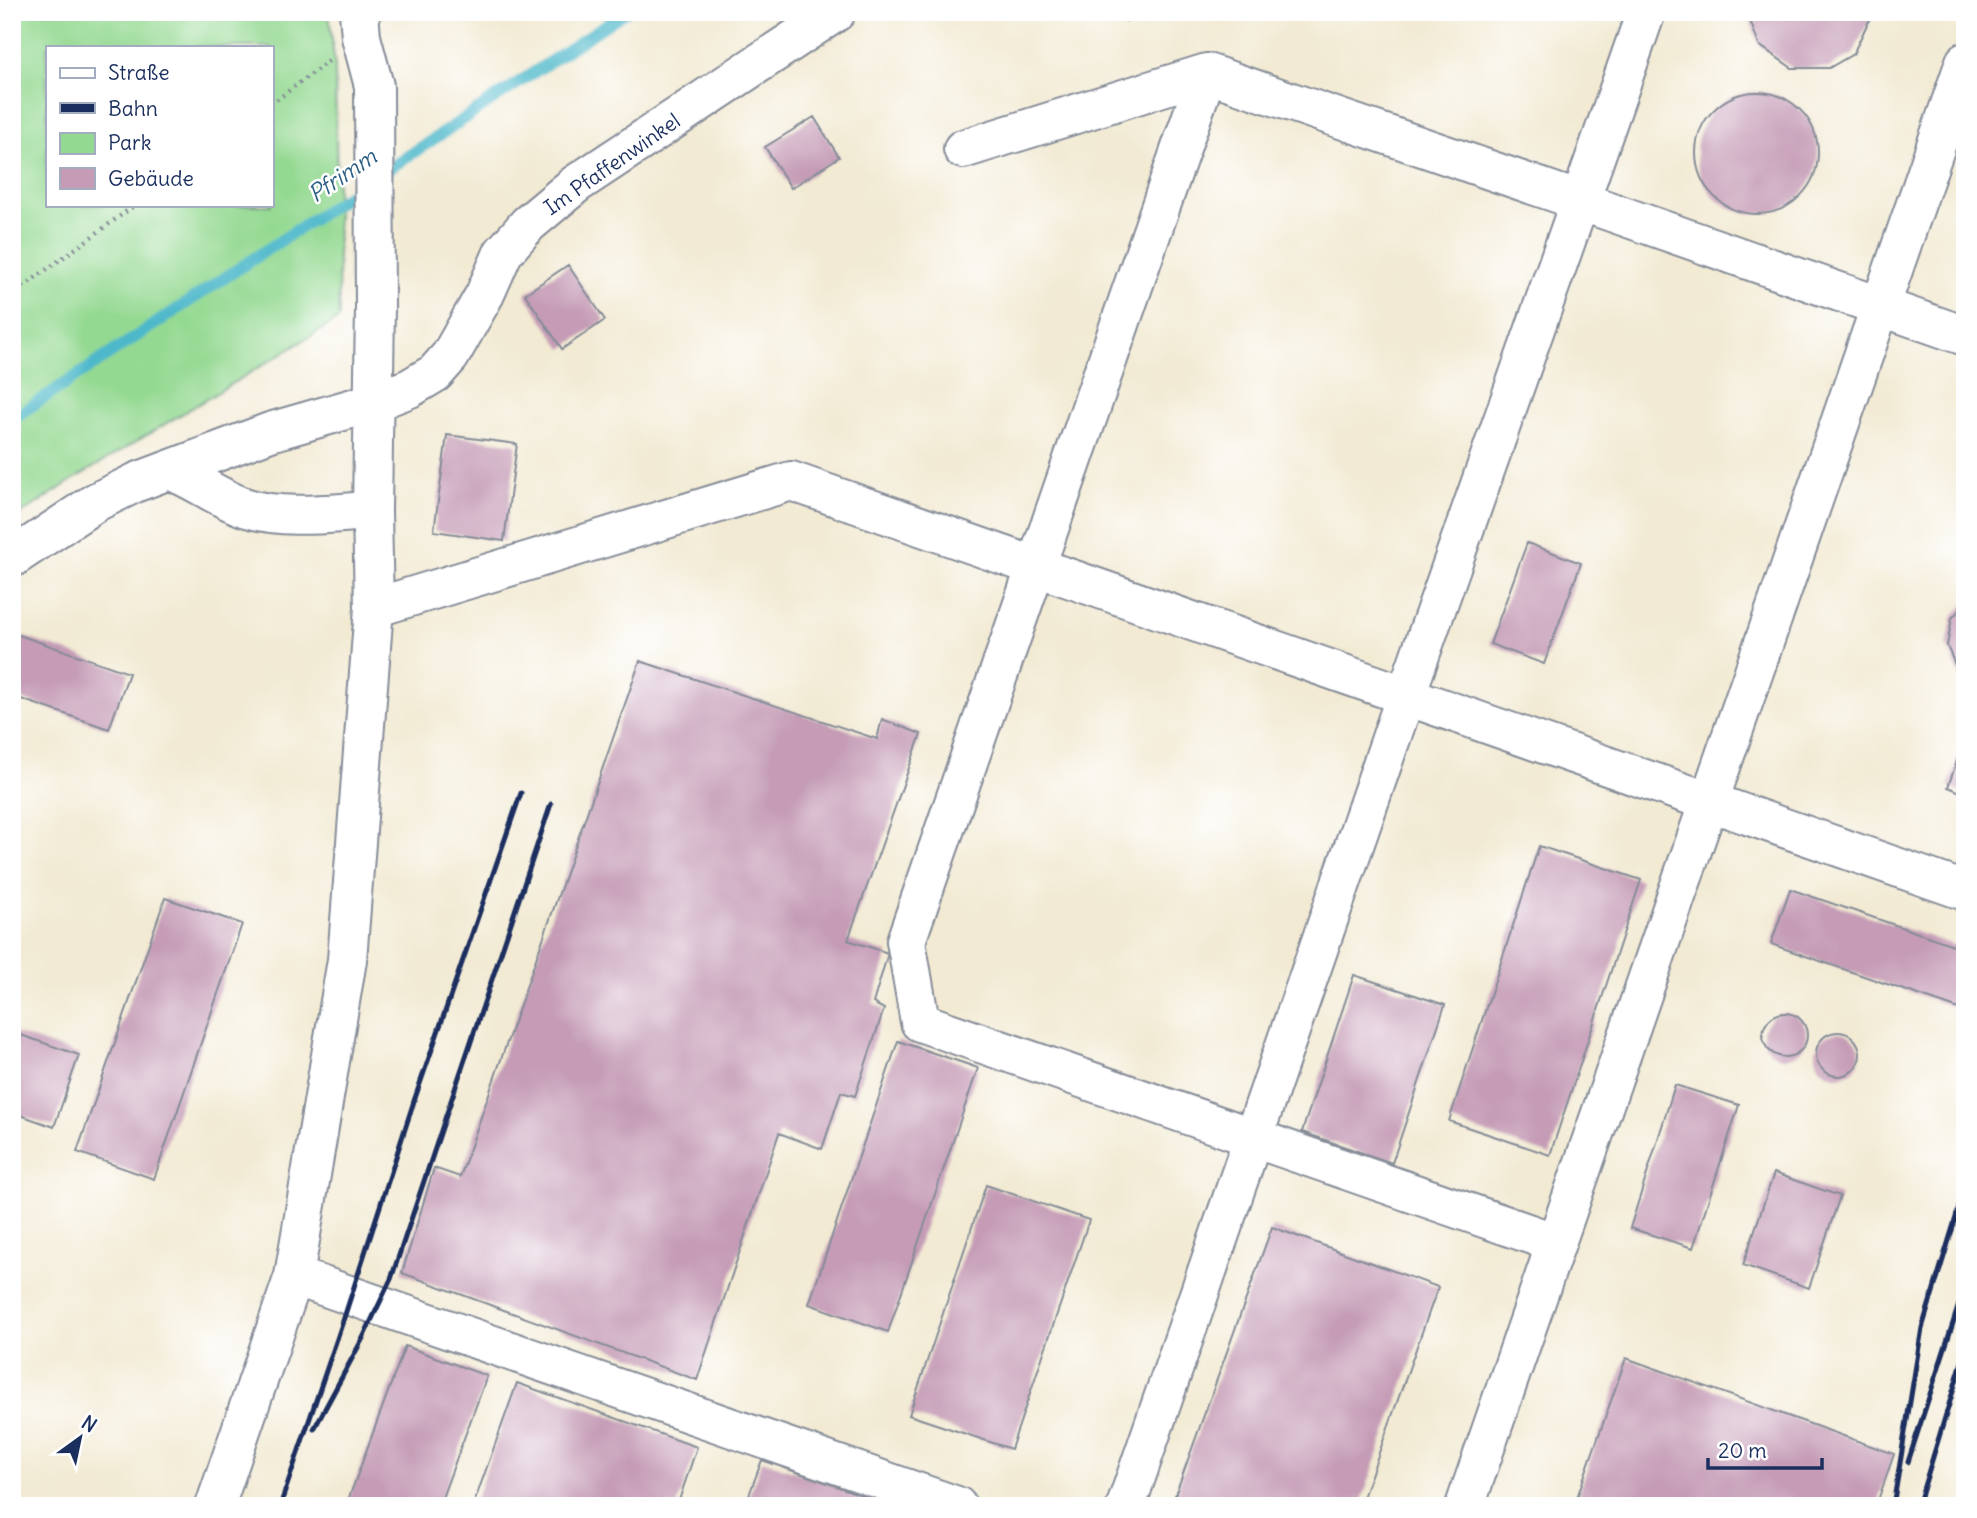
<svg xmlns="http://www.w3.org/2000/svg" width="1977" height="1518" viewBox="0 0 1977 1518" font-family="Delius,sans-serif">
	<rect width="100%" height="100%" fill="#fff"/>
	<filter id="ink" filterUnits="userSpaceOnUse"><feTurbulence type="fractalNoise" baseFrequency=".0143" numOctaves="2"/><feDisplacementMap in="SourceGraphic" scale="14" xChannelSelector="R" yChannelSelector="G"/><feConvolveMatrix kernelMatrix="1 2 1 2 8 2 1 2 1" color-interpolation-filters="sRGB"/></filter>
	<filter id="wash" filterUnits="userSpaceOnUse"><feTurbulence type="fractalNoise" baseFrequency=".00686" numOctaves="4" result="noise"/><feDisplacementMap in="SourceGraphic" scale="28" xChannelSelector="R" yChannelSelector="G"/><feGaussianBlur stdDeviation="1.57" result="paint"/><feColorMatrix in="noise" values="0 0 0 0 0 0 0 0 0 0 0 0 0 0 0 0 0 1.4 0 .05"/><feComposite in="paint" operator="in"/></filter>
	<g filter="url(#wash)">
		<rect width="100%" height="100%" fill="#f2ead3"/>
		<path fill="#94d992" stroke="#588478" stroke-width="2" fill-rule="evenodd" d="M12,12H329L335,68L339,319L71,481L12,520ZM47,47H271V205H47Z"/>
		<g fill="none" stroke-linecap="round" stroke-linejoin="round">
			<path stroke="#4db8ca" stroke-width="12" d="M12,419L625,12"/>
		</g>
		<g id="blocks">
			<path fill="#c59bb6" d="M1120,12H1139L1126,21Z
				M1747,12H1873L1853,54L1829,68H1792L1759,45Z
				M1696 153a61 61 0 1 1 122 0a61 61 0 1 1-122 0Z
				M814,117L839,157L791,188L765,147Z
				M568,265L605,320L562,349L525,294Z
				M447,435L517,444L504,541L434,531Z
				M1527,543L1581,563L1544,664L1490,644Z
				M1965,604V683L1962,681L1947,646L1952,618Z
				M16,634L129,673L109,729L12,696V646Z
				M640,661L877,739L882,719L921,734L848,940L888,953L873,1003L884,1009L855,1096L841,1092L822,1149L779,1133L697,1380L402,1273L434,1168L460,1177Z
				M1960,752L1965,754V794L1948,787Z
				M1539,846L1641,880L1550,1155L1449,1121Z
				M1790,889L1965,949V1011L1771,944Z
				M165,898L242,924L154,1179L77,1152Z
				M1354,975L1445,1005L1392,1163L1302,1132Z
				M1763 1035a22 22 0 1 1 44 0a22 22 0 1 1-44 0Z
				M1816 1054a22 22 0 1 1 44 0a22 22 0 1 1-44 0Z
				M12,1032L79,1055L54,1127L12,1112Z
				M898,1041L978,1068L888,1332L809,1304Z
				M1675,1085L1739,1105L1693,1248L1630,1228Z
				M1774,1173L1840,1196L1809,1288L1743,1265Z
				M986,1185L1089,1220L1011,1449L909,1415Z
				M1272,1227L1438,1287L1360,1506H1177L1172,1504Z
				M405,1346L487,1376L439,1506H346Z
				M1626,1358L1894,1454L1876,1506H1574Z
				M517,1383L697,1447L677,1506H473Z
				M762,1460L890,1505V1506H745Z"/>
		</g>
	</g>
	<g filter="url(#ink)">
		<use href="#blocks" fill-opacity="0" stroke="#868c98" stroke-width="2"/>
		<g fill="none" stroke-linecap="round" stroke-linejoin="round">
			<defs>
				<path id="minor" d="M963,149L1207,73
					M169,470C196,480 219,499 247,508C287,520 330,513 372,511
					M12,558L96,502L137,482L270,432L374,402L410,388L435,373L450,356L485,294L503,253L528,224L576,184L836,12
					M374,608L791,481L1965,891
					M1556,1243L920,1022L906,941L1207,73L1580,201L1646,12
					M294,1276L957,1506
					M215,1506L294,1276L347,960L374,608L372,511L375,307L374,86L361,37L359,12
					M1126,1506L1406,695L1580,201L1965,336
					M1465,1506L1965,62"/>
			</defs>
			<use href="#minor" stroke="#868c98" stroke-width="42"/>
			<path stroke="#868c98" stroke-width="4.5" stroke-dasharray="2 5" stroke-linecap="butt" d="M271,104L330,60
				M12,295L135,205"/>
			<use href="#minor" stroke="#fff" stroke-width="38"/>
			<path stroke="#1b2f5e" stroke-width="5" d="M314,1429L363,1338L391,1279L551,804
				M1908,1462L1965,1286
				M280,1506L342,1324L414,1101L521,793
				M1893,1506L1922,1328L1965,1188
				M1918,1506L1965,1352
				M1962,1506L1965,1495"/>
		</g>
	</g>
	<g text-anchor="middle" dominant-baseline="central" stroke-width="5" stroke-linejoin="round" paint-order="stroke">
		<g font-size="21" fill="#1b2f5e" stroke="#fff">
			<text transform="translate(612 164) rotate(-35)">Im Pfaffenwinkel</text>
		</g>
		<g font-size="23" font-style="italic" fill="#2c5f84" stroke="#fff">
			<text transform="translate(342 175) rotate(-34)">Pfrimm</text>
		</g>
	</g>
	<rect width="1977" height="1518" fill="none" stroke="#fff" stroke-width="42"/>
	<rect x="46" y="46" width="228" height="161" fill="#ffffff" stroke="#a4acbf" stroke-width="2"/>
	<rect x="60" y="68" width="35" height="10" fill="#ffffff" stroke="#a4acbf" stroke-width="2"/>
	<text x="108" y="80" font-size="21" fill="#1b2f5e">Straße</text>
	<rect x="60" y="103" width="35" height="10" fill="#1b2f5e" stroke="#a4acbf" stroke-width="2"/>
	<text x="108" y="116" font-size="21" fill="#1b2f5e">Bahn</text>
	<rect x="60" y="133" width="35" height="21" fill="#94d992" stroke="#a4acbf" stroke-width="2"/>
	<text x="108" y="150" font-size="21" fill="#1b2f5e">Park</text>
	<rect x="60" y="168" width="35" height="21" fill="#c59bb6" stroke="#a4acbf" stroke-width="2"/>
	<text x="108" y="186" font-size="21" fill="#1b2f5e">Gebäude</text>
	<g transform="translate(80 1438) rotate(33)" stroke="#ffffff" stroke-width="5" paint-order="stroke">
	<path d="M0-5L12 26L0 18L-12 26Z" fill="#1b2f5e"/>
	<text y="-10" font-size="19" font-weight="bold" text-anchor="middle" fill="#1b2f5e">N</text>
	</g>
	<path d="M1708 1458v10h114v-10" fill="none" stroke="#1b2f5e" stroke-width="3.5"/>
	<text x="1718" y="1458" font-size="21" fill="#1b2f5e" stroke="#ffffff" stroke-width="5" paint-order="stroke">20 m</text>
</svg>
